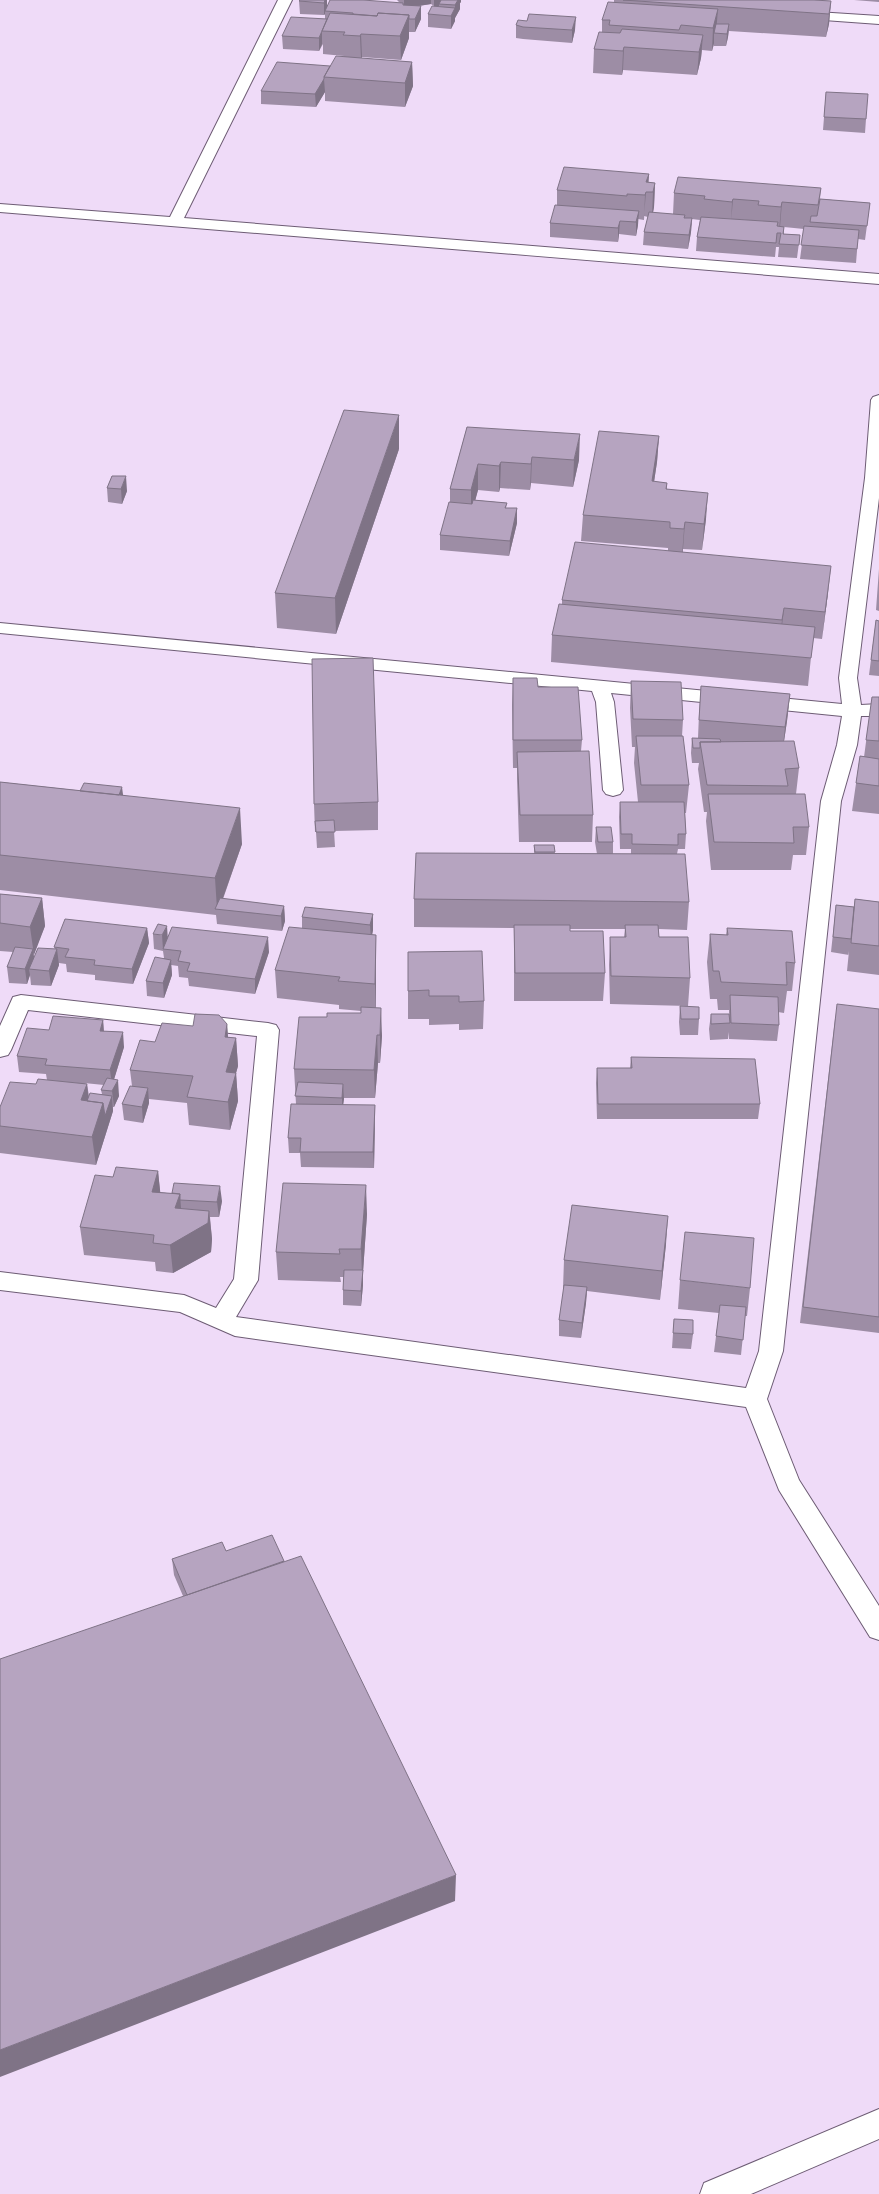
<svg xmlns="http://www.w3.org/2000/svg" width="879" height="2194" viewBox="0 0 879 2194" font-family="Helvetica,sans-serif">
	<rect width="100%" height="100%" fill="#efdbf8"/>
	<g fill="none" stroke-linecap="round" stroke-linejoin="round">
		<defs>
			<path id="street" d="M278,0H292L184,218L879,274V284L0,212V204L170,217Z
				M801,11L879,16V24L796,18L794,15Z
				M879,395V498L857,678L861,705L879,704V716H861L857,745L841,801L783,1351L767,1399L799,1480L879,1606V1640L870,1637L779,1490L746,1407L235,1336L180,1312L0,1290V1272L184,1295L216,1308L234,1279L257,1036L28,1010L11,1050L8,1055L0,1057V1026L13,997L21,995L268,1023L276,1025L279,1030L258,1280L236,1317L746,1388L759,1351L821,801L837,745L842,716L611,693L614,702L623,790L620,794L613,796L606,794L603,790L596,702L592,691L0,633V623L842,704L839,678L865,478L871,400L873,397Z"/>
			<path id="secondary" d="M879,2109V2139L751,2194H700L704,2183Z"/>
		</defs>
		<use href="#street" stroke="#6d5c74" stroke-width="2"/>
		<use href="#secondary" stroke="#6d5c74" stroke-width="2"/>
		<use href="#street" fill="#fff" fill-rule="evenodd"/>
		<use href="#secondary" fill="#fff" fill-rule="evenodd"/>
	</g>
	<path fill="#9d8da5" fill-rule="evenodd" d="M300,0H327V6L400,3L397,0H461V2L460,3V9L455,18V21L451,29L428,27V14L434,6L431,4L419,6H421V19L415,32H409V38L401,60L362,57L361,58L412,62L413,86L405,107L325,101V92L316,107L261,104V91L330,66L344,56L323,54V44L319,51L283,49L282,36L325,19V14L324,15L300,14L299,1Z
		M614,0H814L831,1L829,24L826,37L729,31L728,37L726,46H713L714,44L712,51L702,50L701,58L697,75L623,70L622,75L593,73L594,49L602,32V20L614,2Z
		M854,0H879V2Z
		M516,25L575,30L572,43L523,39L516,38Z
		M826,92L866,119L865,133L823,130Z
		M649,174L648,182L655,183L654,207L653,213L673,214L674,193L821,188L820,199L870,203L865,240L858,239L856,263L800,259L804,229L784,227V234L800,235L797,258L778,257L779,247H776L775,257L696,251L697,237L700,220L692,219L691,232L688,249L643,245L644,232L648,217L644,216V220L638,219V225L636,236L619,234L618,242L550,237V223L557,205V190Z
		M467,427L579,460L573,487L531,483L530,490L500,488L499,492L478,490L475,500L507,503L506,508H517V523L509,556L440,550V535L450,502V489Z
		M659,436L657,462L654,482L667,483V489L706,519L702,550L683,549V552L828,593L822,639L813,638L808,686L551,662L552,635L562,604V600L668,551V548L581,541L583,515Z
		M399,449L336,634L277,628L275,593Z
		M112,476L127,491L122,504L108,502L107,488Z
		M879,569V611L876,610Z
		M876,620L879,621V676L869,675Z
		M513,678L538,687L582,740L581,751L593,815L592,842H519L517,779V768H513L512,705Z
		M631,681L683,720L682,736L689,785L686,813H685L686,834L685,849H678L677,854L689,902L687,930L659,929V937L690,978L688,1006L610,1004L609,965L610,937H624L625,929H570V931L605,973L603,1001H514V928L414,927V899L534,853V845H554L555,854H597L595,842L596,827L613,842V854H631V849H620L619,817L620,802H638L634,763L635,747H632L630,708Z
		M701,686L790,694L787,721L784,741L799,768L796,794L809,827L806,855H793L791,870H711L706,821L707,812H704L698,769L699,763H692L691,753L692,738H698L699,714Z
		M872,697H879V814L852,811L860,756L864,757Z
		M0,782L123,795L242,844L223,899L284,906L285,921L282,931L217,924L216,915L0,890Z
		M378,802V830L334,831L335,847L317,848L316,832H315L314,804Z
		M0,894L42,898L45,926L33,955L34,958L55,949L54,947L147,928L149,943L133,984L95,980V975L67,972L66,964L59,963V965L51,986L31,985L30,975L27,984L9,983L7,967L13,952L0,951Z
		M855,899L879,902V975L847,971L849,951V955L831,952L836,905L854,907Z
		M373,914V930L372,935H376V1008L382,1036L380,1063H378L375,1098H344L343,1105H375V1120L374,1168L301,1167L300,1153H289L288,1138L296,1104L294,1069L327,1017L361,1013V1011L339,1009V1005L277,998L275,970L302,928V917Z
		M727,928L795,963L792,991H787L784,1013L778,1012L779,1025L777,1041L729,1039V1032L728,1039L710,1040L709,1029L711,1014H729V1010H718L717,999H710L707,962L710,934L726,935Z
		M153,934L269,952L255,994L189,986L188,978L179,977L178,966L171,965L172,975L164,998L147,996L146,981L164,958L163,951L154,949Z
		M408,952L484,1001L483,1029L459,1030V1024L429,1025V1019H408Z
		M680,1006L699,1019L698,1035H680L679,1022Z
		M879,1009V1333L800,1323L835,1019Z
		M103,1020L104,1031L124,1047L114,1079L119,1096L114,1107H113V1111L96,1165L0,1153V1107L36,1084L47,1080L46,1074L19,1072L17,1056L49,1030ZM84,1083L104,1085L101,1090L102,1094L89,1096L87,1084Z
		M227,1024L228,1037L236,1038L238,1066L236,1073L238,1101L230,1130L189,1125L187,1103L149,1099V1103L143,1123L124,1120L122,1104L132,1086L130,1070L155,1042L193,1026Z
		M631,1057L760,1104L758,1119H597L596,1083L597,1068H630Z
		M158,1171L160,1192L222,1201L219,1217H210L212,1239L211,1252L173,1273L156,1271L155,1262L84,1255L80,1227L113,1177Z
		M367,1214L363,1272V1285L361,1306L343,1305V1290L344,1277H340L341,1282L278,1280L276,1252Z
		M666,1244L660,1300L587,1291L586,1303L581,1338L559,1336V1320L564,1288H563L564,1260Z
		M680,1280L750,1288L747,1316H745L741,1355L714,1352L719,1313L678,1309Z
		M674,1319L693,1334L691,1349L672,1348Z
		M226,1551L284,1561L455,1901L183,1596L174,1575L172,1559Z"/>
	<path fill="#7f7386" d="M325,0H327V10L325,11V14L324,15V3Z
		M404,0H431V4L404,8Z
		M434,0H461V2L460,3V9L455,18V21L451,29V16L455,8V5L439,4V6L434,7Z
		M831,1L829,24L826,37L829,14Z
		M421,6V19L415,32V19Z
		M718,9L716,33H714V43L712,51L713,28Z
		M409,15V38L401,60L400,36Z
		M576,17L575,30L572,43V30Z
		M729,24L728,37L726,46L727,34Z
		M322,31V44L319,51V38Z
		M361,34L362,57L361,59L360,36Z
		M703,35L701,58L697,75L699,52Z
		M624,47L623,70L622,75L623,51Z
		M412,62L413,86L405,107V83Z
		M324,79L325,92L316,107L315,94Z
		M649,174L648,192L646,182Z
		M655,183L654,207L652,217L653,192Z
		M646,192L644,216V220L645,195Z
		M733,199L731,223V226L732,202Z
		M782,202L780,227L779,232L781,207Z
		M639,211L638,225L636,236V222Z
		M692,218L691,232L688,249L689,235Z
		M620,221L619,234L618,242V228Z
		M399,415V449L336,634L335,598Z
		M580,434L579,460L573,487L574,460Z
		M659,436L657,462L650,508L652,481Z
		M532,457L531,483L530,490L531,464Z
		M501,462L500,488L499,492V466Z
		M478,464V490L471,517V490Z
		M126,476L127,491L122,504L121,489Z
		M708,493L706,519L702,550L704,524Z
		M517,508V523L509,556L510,541Z
		M685,522L683,549L682,556L684,529Z
		M831,566L828,593L822,639L825,612Z
		M784,608L781,635L779,647L782,620Z
		M790,694L787,721L782,755L785,727Z
		M122,787L124,802L111,812Z
		M240,808L242,844L219,909H217L215,878Z
		M42,898L45,926L34,955L30,927Z
		M284,906L285,921L282,931L281,916Z
		M373,914V930L371,940L370,925Z
		M167,926L168,941L163,949L162,935Z
		M147,928L149,943L133,984L132,969Z
		M376,935V1012L375,984Z
		M268,937L269,952L255,994V979Z
		M33,949L35,964L29,969L30,975L27,984L25,969Z
		M57,949L59,965L51,986L49,971Z
		M171,960L172,975L164,998L163,983Z
		M381,1008L382,1036L380,1063V1035Z
		M103,1020L104,1036L100,1031Z
		M227,1024L229,1052L225,1037Z
		M123,1032L124,1047L112,1086L110,1070Z
		M377,1035L378,1063L375,1098L374,1070Z
		M236,1038L238,1066L236,1073L238,1101L230,1130L226,1072Z
		M118,1080L119,1096L114,1107L112,1091Z
		M87,1084L90,1112L81,1100Z
		M343,1084L344,1099L342,1113V1098Z
		M148,1088L149,1103L143,1123L142,1107Z
		M112,1096L113,1111L96,1165L92,1137L103,1103Z
		M375,1105V1120L374,1168L373,1152Z
		M158,1171L161,1199L152,1192Z
		M366,1185L367,1214L363,1272V1285L361,1306V1291L362,1274L361,1249Z
		M220,1186L222,1201L219,1217L217,1202Z
		M180,1194L182,1222L175,1208Z
		M209,1211L212,1239L211,1252L173,1273L170,1245Z
		M668,1216L666,1244L660,1300L662,1271Z
		M587,1287L586,1303L581,1338L582,1323Z
		M456,1875L455,1901L0,2077V2050Z"/>
	<path fill="#b6a4c0" stroke="#7f7386" d="M300,0H325L324,3L299,1Z
		M330,0H363L403,3V5L421,6L415,19H409V15L378,13L377,16L353,14V13L325,11Z
		M441,0H458L455,5L439,4Z
		M623,0H814L831,1L829,14Z
		M608,2L718,9L713,28L681,25L679,30L609,25L610,20H602Z
		M432,6L455,8L451,16L428,14Z
		M330,13L377,16L378,13L409,15L400,36L361,34L360,36L343,35L345,32L322,31Z
		M529,14L576,17L572,30L523,27L516,25L518,20L527,21Z
		M291,17L327,19L319,38L282,36Z
		M716,24H729L727,34L714,33Z
		M622,29L703,35L699,52L624,47L623,51L594,49L599,32L620,33Z
		M336,56L412,62L405,83L324,77Z
		M277,62L330,66L324,77V79L315,94L261,91Z
		M826,92L868,94L866,119L824,117Z
		M564,167L649,174L646,182L655,183L653,192H646L645,195L627,194V196L557,190Z
		M678,177L821,188L818,205L782,202L781,207L758,205L759,201L733,199L732,202L704,199L705,196L674,193Z
		M820,199L870,203L867,226L810,222L811,216H817Z
		M555,205L639,211L636,222L620,221L618,228L550,223Z
		M649,212L685,215L684,218H692L689,235L644,232Z
		M701,217L778,222L777,226L784,227L783,234L800,235L799,245L779,244L781,233H777L776,243L697,237Z
		M804,226L859,230L857,249L801,245Z
		M344,410L399,415L335,598L275,593Z
		M467,427L580,434L574,460L532,457L531,464L501,462L499,466L478,464L471,490L450,489Z
		M599,431L659,436L652,481L667,483L666,489L708,493L704,524L685,522L684,529L670,528V522L583,515Z
		M112,476H126L121,489L107,488Z
		M473,500L507,503L505,508H517L510,541L440,535L449,502L472,504Z
		M575,542L831,566L825,612L784,608L782,620L562,600Z
		M559,604L815,627L811,658L552,635Z
		M876,620L879,621V661L871,660Z
		M373,658L378,802L314,804L312,659Z
		M513,678H537L538,687H578L582,740H513Z
		M631,681L681,682L683,720L633,719Z
		M701,686L790,694L785,727L699,720Z
		M872,697H879V741L866,740Z
		M636,736H683L689,785H641Z
		M692,738L720,739L721,742H700V748H693Z
		M794,741L799,768L785,769L788,786L707,785L700,742Z
		M589,751L593,815H520L517,752Z
		M860,756L879,759V786L856,783Z
		M0,782L240,808L215,878L0,855Z
		M84,783L122,787L119,795L80,791Z
		M708,794H805L809,827H793L794,843L714,842Z
		M620,802H684L686,834H678V845L632,844V834H621Z
		M334,820L335,832H316L315,821Z
		M596,827H611L613,842H598Z
		M534,845H554L555,852H535Z
		M416,853L685,854L689,902L414,899Z
		M0,894L42,898L30,927L0,923Z
		M220,898L284,906L281,916L215,909Z
		M855,899L879,902V946L851,943Z
		M836,905L854,907L851,939L833,937Z
		M305,907L373,914L370,925L302,917Z
		M65,919L147,928L132,969L94,965L95,960L65,957L69,949L54,947Z
		M158,924L167,926L162,935L153,934Z
		M514,925H570V931H603L605,973H515Z
		M625,925H658L659,937H688L690,978L611,976L610,937H626Z
		M172,927L268,937L255,979L187,971L190,963L178,961L181,951L163,949Z
		M289,927L376,935L375,984L338,981L340,977L275,970Z
		M727,928L792,931L795,963L786,962L787,985L721,982L719,971H713L710,934L728,935Z
		M15,947L33,949L25,969L7,967Z
		M38,948L57,949L49,971L29,969Z
		M482,951L484,1001L459,1002V996H429V990L408,991V952Z
		M155,957L171,960L163,983L146,981Z
		M730,995L778,997L779,1025L731,1023Z
		M837,1004L879,1009V1317L803,1307Z
		M680,1006L699,1007V1019H681Z
		M361,1007L381,1008L380,1035H377L374,1070L294,1069L299,1017H327V1013H361Z
		M195,1014L219,1015L227,1024L225,1037L236,1038L226,1072L236,1073L228,1102L187,1097L193,1076L130,1070L140,1040L155,1042L162,1023L193,1026Z
		M711,1014H729L730,1023L711,1024Z
		M53,1016L103,1020L100,1031L123,1032L110,1070L45,1065L47,1059L17,1056L27,1028L49,1030Z
		M631,1057L755,1059L760,1104H598L597,1068H632Z
		M107,1078L118,1080L112,1091L101,1090Z
		M38,1079L87,1084L81,1100L103,1103L92,1137L0,1126V1107L10,1082L36,1084Z
		M298,1082L343,1084L342,1098L295,1096Z
		M130,1086L148,1088L142,1107L122,1104Z
		M90,1093L112,1096L105,1116L103,1103L87,1101Z
		M291,1104L375,1105L373,1152H300L301,1138H288Z
		M116,1167L158,1171L152,1192L180,1194L175,1208L209,1211L208,1223L170,1245L153,1243L154,1235L80,1227L95,1175L113,1177Z
		M174,1183L220,1186L217,1202L180,1200V1194L172,1193Z
		M283,1183L366,1185L361,1249H339L340,1254L276,1252Z
		M572,1205L668,1216L662,1271L564,1260Z
		M685,1232L754,1238L750,1288L680,1280Z
		M344,1270H363L361,1291L343,1290Z
		M564,1285L587,1287L582,1323L559,1320Z
		M720,1305L746,1307L743,1340L716,1336Z
		M674,1319L693,1320V1334L673,1333Z
		M272,1535L284,1561L187,1595L172,1559L222,1542L226,1551Z
		M301,1556L456,1875L0,2050V1659Z"/>
</svg>
